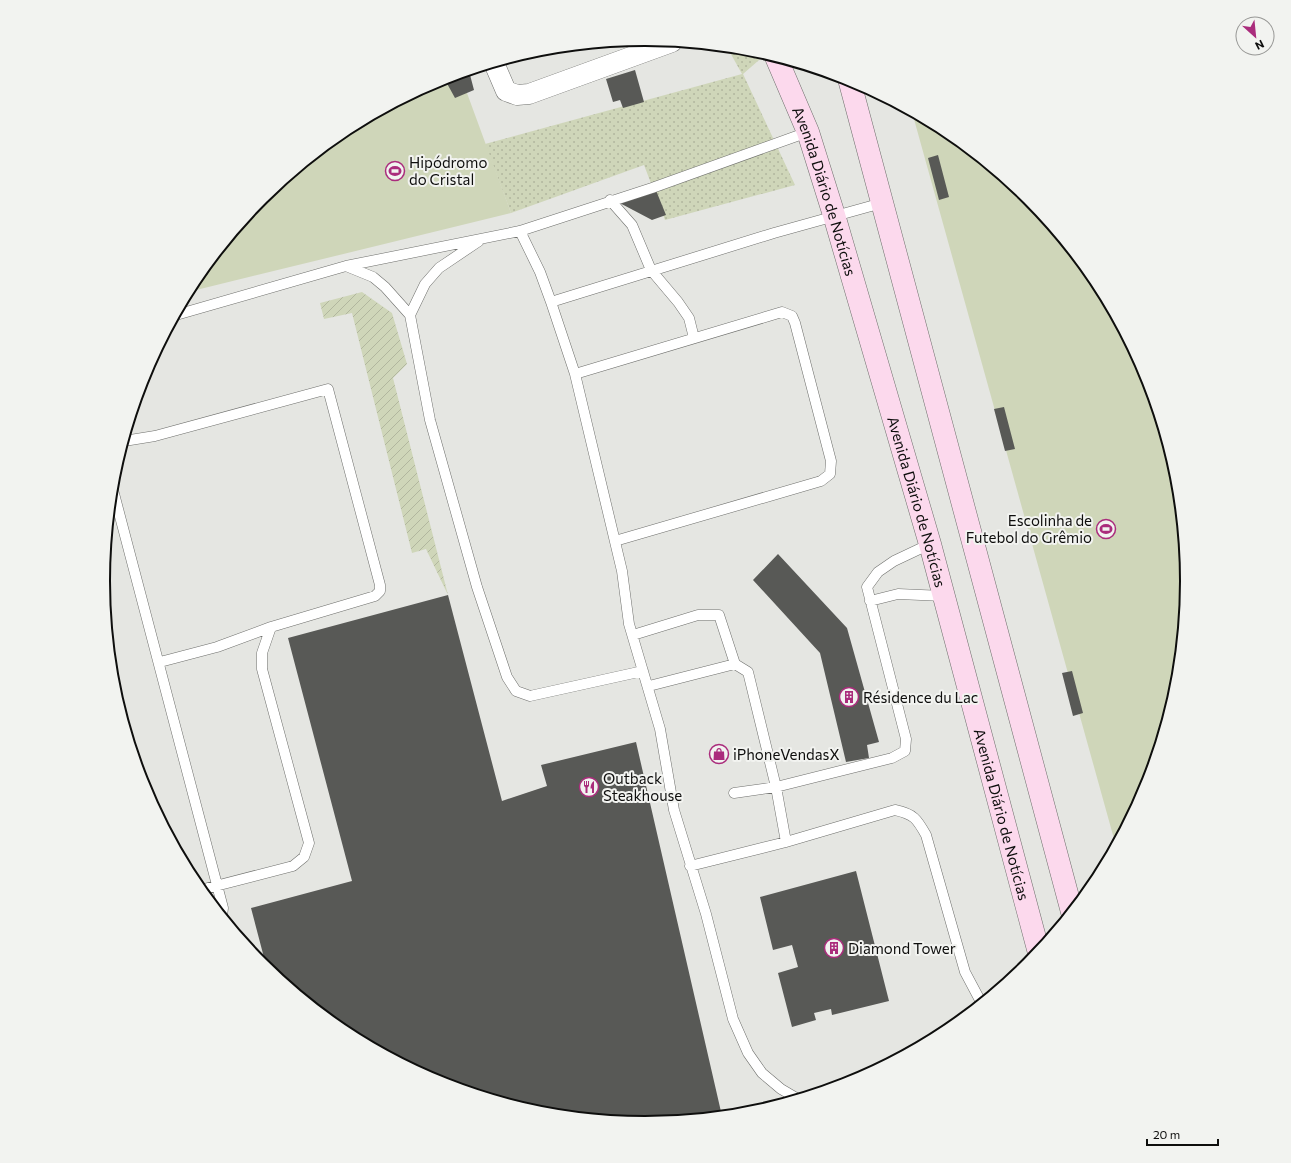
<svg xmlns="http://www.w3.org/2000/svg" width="1291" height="1163" viewBox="0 0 1291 1163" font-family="Commissioner,sans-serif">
	<defs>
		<pattern id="grass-dots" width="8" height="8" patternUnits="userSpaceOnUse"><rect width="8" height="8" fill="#cfd6b9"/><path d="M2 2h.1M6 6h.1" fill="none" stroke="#b1b69e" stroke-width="1.8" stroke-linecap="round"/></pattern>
		<pattern id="garden-furrows" width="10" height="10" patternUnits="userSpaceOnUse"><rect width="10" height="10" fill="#cfd6b9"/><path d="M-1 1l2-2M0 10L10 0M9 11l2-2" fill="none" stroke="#b1b69e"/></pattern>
	</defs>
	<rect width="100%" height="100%" fill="#e5e6e2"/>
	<path fill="url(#grass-dots)" d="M727,47L752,49L766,54L743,74L795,185L665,220L644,165L511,213L485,144L742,74Z"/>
	<path fill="url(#garden-furrows)" d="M362,292L392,313L407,364L393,378L448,595L426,549L412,553L352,313L324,319L320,303Z"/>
	<path fill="#cfd6b9" d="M460,74L511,213L188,292L195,280L262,198L344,130L438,80Z
		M912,112L947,131L1029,198L1097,280L1147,374L1178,476L1188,582L1178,688L1147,789L1116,846Z"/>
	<path fill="#585956" d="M635,70L644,102L623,108L620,100L613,102L606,79Z
		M469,71L474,90L455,98L444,78Z
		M938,155L949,197L939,200L928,158Z
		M655,188L666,215L652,220L614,200Z
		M1004,407L1015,449L1005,451L994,409Z
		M778,554L847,628L879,742L867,745L869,758L846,762L820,653L753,580Z
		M448,595L502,801L547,786L541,765L636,742L722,1116L645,1124L539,1114L438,1083L344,1032L267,969L251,908L352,881L288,638Z
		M1072,671L1083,713L1073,716L1062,673Z
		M856,871L889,1001L832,1015L831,1009L814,1013L816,1020L792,1027L778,973L798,967L792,945L773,950L760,897Z"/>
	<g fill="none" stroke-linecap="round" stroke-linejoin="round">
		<defs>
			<path id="lane" d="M610,200L632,225L651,270L678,302L689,318L694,338
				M520,231L540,272L551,302L575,374L622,571L629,624L660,729L674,810L706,914L733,1019L748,1053L762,1073L781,1089L798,1099
				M346,266L373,277L385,287L410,315L430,420L477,587L507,677L516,691L530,696L643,671
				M551,302L774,233L882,203
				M176,315L346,266L520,231L652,188L808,132
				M410,315L425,284L439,268L479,241
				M575,374L782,312L792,316L795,323L831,461L830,474L821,481L615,541
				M124,441L155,436L328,389L380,585V591L375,596L271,627L262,653V669L309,843L304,857L293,866L200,890
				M112,486L217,885L223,908L222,916
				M870,601L898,594L944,596
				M633,635L698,615H719L735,664L748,672L776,787L786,842
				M160,662L217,647L271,627
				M649,686L735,664
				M734,793L776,787L892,758L905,751L906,739L867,587L878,572L894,561L930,544
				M690,866L786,842L895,810C914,814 917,819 926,835L965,972L982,1004"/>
			<path id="street" d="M494,63L506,91L517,95L529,94L672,42"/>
			<g id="secondary">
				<path id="s1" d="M776,57L808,132L834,215L930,544L1039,953"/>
				<path d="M849,79L1072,912"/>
			</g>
		</defs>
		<use href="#lane" stroke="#6e6f6c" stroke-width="11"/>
		<use href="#street" stroke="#6e6f6c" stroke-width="21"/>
		<use href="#secondary" stroke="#6e6f6c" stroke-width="23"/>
		<use href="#lane" stroke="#fff" stroke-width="10"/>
		<use href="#street" stroke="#fff" stroke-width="20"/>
		<use href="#secondary" stroke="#fcd9ed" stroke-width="22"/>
	</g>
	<defs>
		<symbol id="stadium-ring" viewBox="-11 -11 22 22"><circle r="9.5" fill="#f2f3f0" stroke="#aa2c7c" stroke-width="1.5"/><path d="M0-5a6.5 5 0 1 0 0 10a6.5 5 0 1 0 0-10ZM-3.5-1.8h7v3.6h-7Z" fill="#aa2c7c"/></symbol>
		<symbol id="building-ring" viewBox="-11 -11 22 22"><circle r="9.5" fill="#f2f3f0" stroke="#aa2c7c" stroke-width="1.5"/><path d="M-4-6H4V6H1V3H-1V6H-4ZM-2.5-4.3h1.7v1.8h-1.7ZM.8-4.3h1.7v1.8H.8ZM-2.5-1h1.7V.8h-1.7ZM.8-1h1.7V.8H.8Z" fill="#aa2c7c"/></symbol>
		<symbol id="shop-ring" viewBox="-11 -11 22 22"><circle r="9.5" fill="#f2f3f0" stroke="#aa2c7c" stroke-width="1.5"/><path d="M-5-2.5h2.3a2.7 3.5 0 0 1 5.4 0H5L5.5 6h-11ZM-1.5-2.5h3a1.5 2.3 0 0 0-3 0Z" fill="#aa2c7c"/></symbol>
		<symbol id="restaurant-ring" viewBox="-11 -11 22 22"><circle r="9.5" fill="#f2f3f0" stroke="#aa2c7c" stroke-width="1.5"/><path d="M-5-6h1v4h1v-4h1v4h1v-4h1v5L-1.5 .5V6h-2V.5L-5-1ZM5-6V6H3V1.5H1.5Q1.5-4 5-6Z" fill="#aa2c7c"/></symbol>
	</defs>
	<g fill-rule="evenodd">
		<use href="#stadium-ring" x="384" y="160" width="22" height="22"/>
		<use href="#stadium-ring" x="1095" y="518" width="22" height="22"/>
		<use href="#building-ring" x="838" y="686" width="22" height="22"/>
		<use href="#shop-ring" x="708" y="743" width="22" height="22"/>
		<use href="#restaurant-ring" x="578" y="776" width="22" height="22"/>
		<use href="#building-ring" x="823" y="937" width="22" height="22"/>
	</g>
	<g text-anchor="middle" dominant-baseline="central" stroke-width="4" stroke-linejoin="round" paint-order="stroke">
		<g font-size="15" fill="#0e0e0d" stroke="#f2f3f0" text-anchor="start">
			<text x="409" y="162">Hipódromo<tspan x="409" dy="17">do Cristal</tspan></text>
			<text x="1092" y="520" text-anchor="end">Escolinha de<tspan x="1092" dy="17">Futebol do Grêmio</tspan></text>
			<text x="863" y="697">Résidence du Lac</text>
			<text x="733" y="754">iPhoneVendasX</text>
			<text x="603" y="778">Outback<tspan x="603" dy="17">Steakhouse</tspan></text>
			<text x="848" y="948">Diamond Tower</text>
		</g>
		<g font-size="15" fill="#0e0e0d" stroke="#f2f3f0">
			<text stroke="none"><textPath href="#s1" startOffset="143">Avenida Diário de Notícias</textPath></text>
			<text stroke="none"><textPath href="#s1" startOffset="467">Avenida Diário de Notícias</textPath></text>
			<text stroke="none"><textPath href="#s1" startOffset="791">Avenida Diário de Notícias</textPath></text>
		</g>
	</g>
	<path d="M0 0H1291V1163H0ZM110 581a535 535 0 1 1 1070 0a535 535 0 1 1-1070 0Z" fill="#f2f3f0" fill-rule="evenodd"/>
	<path fill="none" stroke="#0e0e0d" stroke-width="2" d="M110 581a535 535 0 1 1 1070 0a535 535 0 1 1-1070 0Z"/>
	<g transform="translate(1255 36) rotate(153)"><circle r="19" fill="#f2f3f0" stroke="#979795"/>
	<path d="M0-3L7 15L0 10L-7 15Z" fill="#aa2c7c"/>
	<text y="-6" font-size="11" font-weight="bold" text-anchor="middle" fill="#0e0e0d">N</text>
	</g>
	<path d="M1147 1139v6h71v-6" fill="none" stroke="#0e0e0d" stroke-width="2"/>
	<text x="1153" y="1139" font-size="12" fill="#0e0e0d" stroke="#f2f3f0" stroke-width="3" paint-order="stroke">20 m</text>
</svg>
